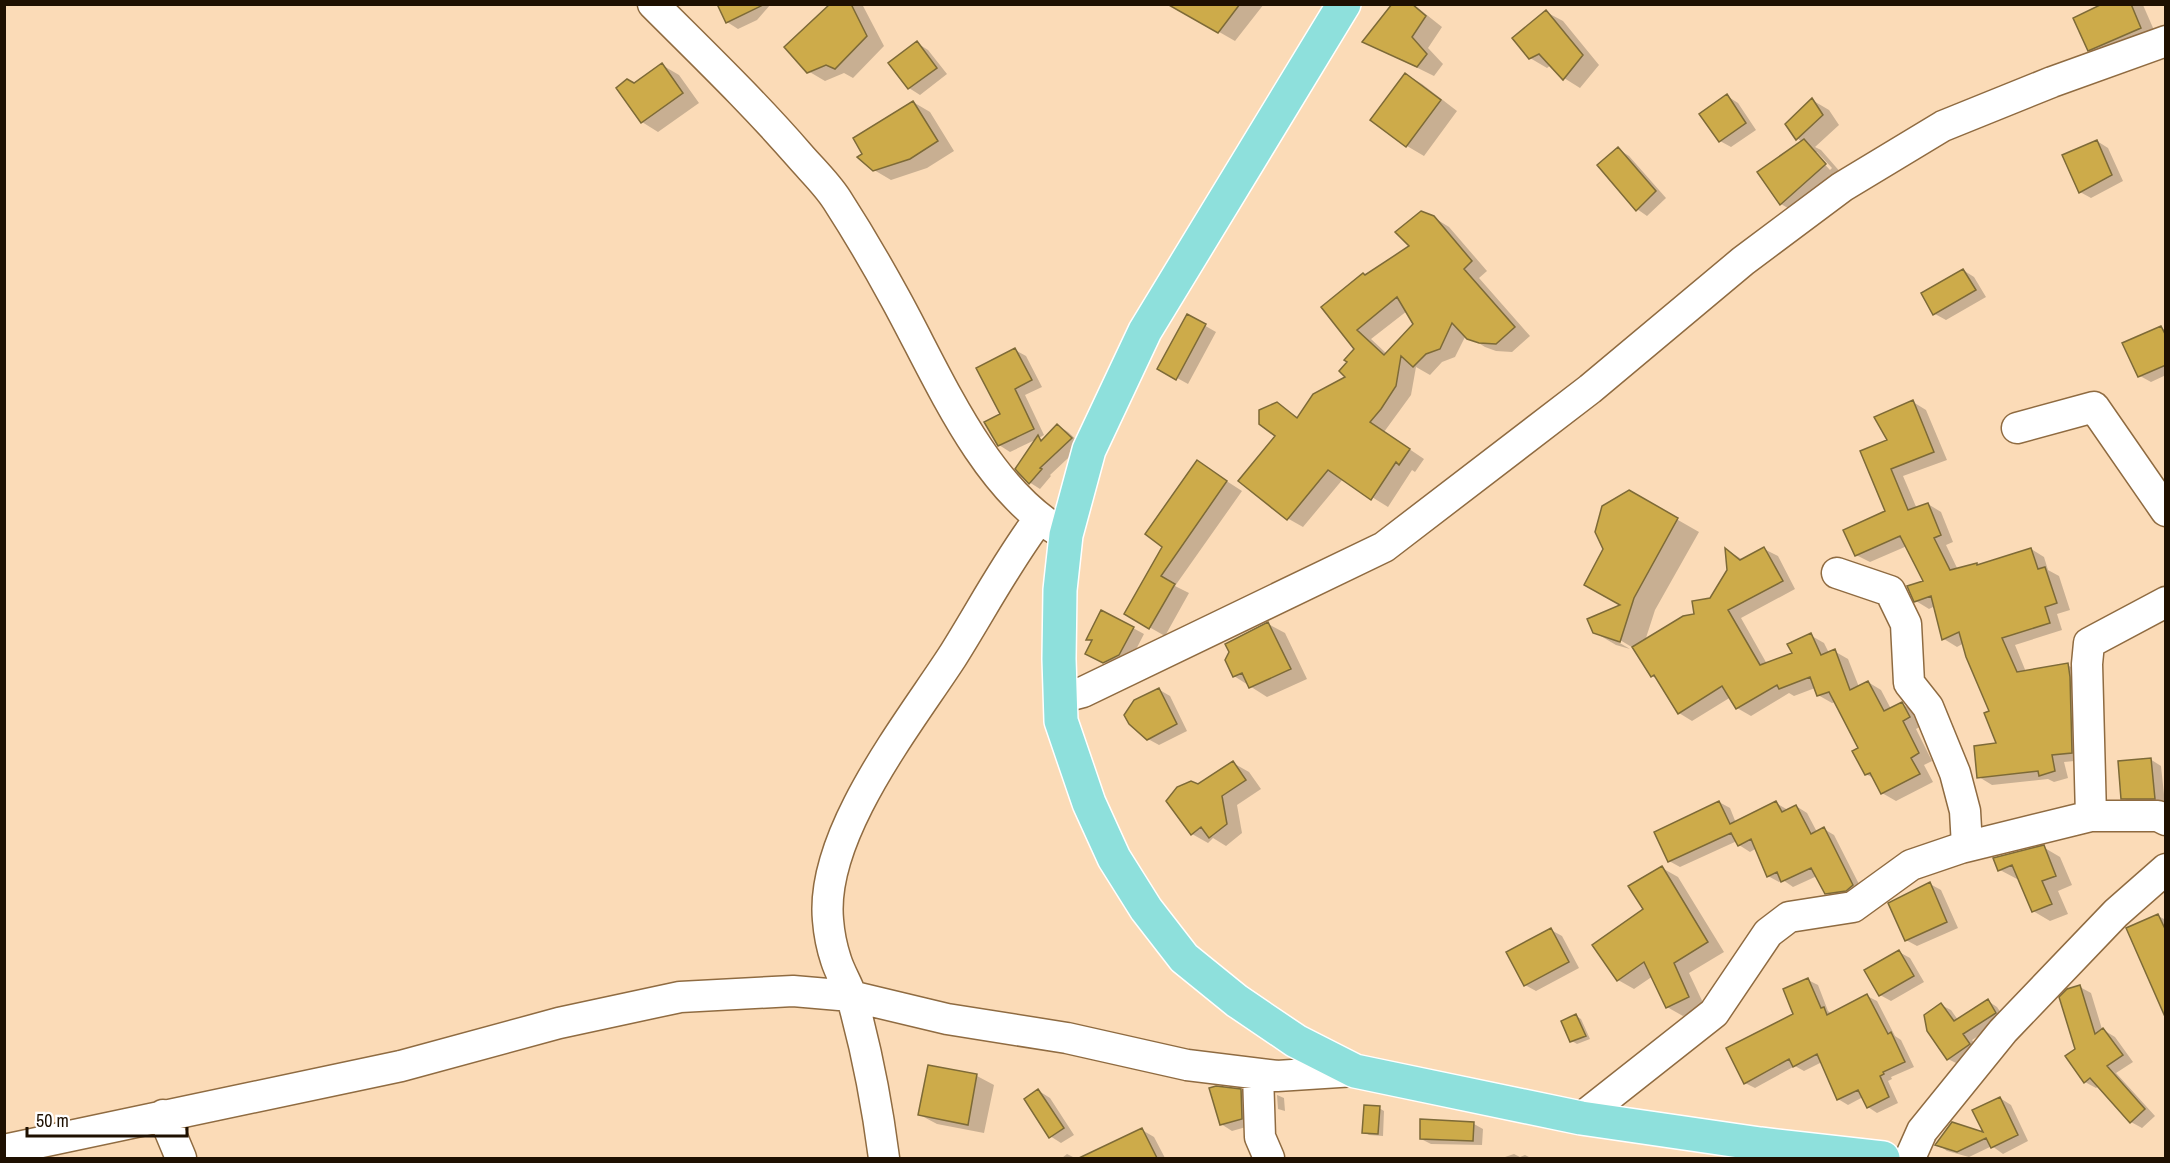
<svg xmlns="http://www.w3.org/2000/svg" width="2170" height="1163" viewBox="0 0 2170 1163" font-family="'Archivo Narrow',sans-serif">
	<rect width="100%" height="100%" fill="#fbdbb7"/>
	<path fill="#0003" fill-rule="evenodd" d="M719,4H771L757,20L738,29L727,22Z
		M832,4H862L884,46L853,78L844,73L825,81L808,71Z
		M1193,4H1264L1235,41L1186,13Z
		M1394,4H1413L1442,27L1428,48L1443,64L1434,76L1365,42Z
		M2106,4L2143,5L2157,37L2106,60L2089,50Z
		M1546,12L1563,21L1599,65L1580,88L1564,78L1551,65L1547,68L1530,58Z
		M917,43L928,50L947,74L920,95L909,88Z
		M662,65L679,75L699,103L658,132L642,122Z
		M1405,74L1422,84L1457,111L1424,156L1407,146Z
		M1727,96L1738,103L1756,130L1731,147L1720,141Z
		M1812,100L1829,110L1839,125L1815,147L1821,150L1842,174L1798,214L1781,204L1759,172L1802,142L1797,138ZM1813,152H1817L1832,168L1830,170Z
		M913,102L930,112L954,151L927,168L891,180L874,170Z
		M2097,141L2108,148L2123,181L2091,198L2080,192Z
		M1618,149L1629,156L1666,198L1647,216L1637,209Z
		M1433,217L1449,227L1487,271L1479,278L1530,336L1512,352L1496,351L1485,347L1466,335L1455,357L1442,362L1430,375L1416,367L1411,395L1384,432L1424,459L1415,472L1412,470L1388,507L1343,479L1303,527L1287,518L1277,436V404L1299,418L1348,377L1356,349L1323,308L1411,246ZM1407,311L1415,324L1387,354L1371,339Z
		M1963,270L1974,277L1986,297L1946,320L1935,314Z
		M1188,316L1216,332L1188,384L1159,368Z
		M2161,328L2166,330V375L2151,382L2140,376Z
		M1015,350L1026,356L1042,387L1025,395L1044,435L1039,438L1043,440L1057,425L1068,432L1082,445L1050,475L1051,476L1040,489L1029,482L1037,439L1010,452L999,445L1002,415Z
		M1913,402L1926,410L1947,460L1903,476L1917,509L1928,504L1941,512L1953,542L1946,545L1958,570L1979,566L2031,549L2044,557L2048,570L2059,576L2070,610L2057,614L2062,630L2015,645L2026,672L2067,665L2081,672L2085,760L2064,762L2068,778L2054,782L2048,779L1992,785L1979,777L1998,745L1991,712L1964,643L1957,647L1944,639L1935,606L1929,609L1916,601L1925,582L1907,546L1870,562L1856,555L1887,512L1889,441Z
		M1197,462L1242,491L1175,586L1189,593L1165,636L1126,614L1164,546Z
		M1629,492L1699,532L1655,610L1645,641L1696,615L1711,599L1729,570L1727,550L1743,560L1764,549L1778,556L1795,589L1741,618L1767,664L1794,654L1810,635L1824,643L1829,653L1834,651L1848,659L1859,687L1868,682L1881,690L1891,709L1902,704L1916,712L1923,725L1916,729L1932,761L1924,765L1933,782L1896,801L1882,793L1875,779L1866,774L1860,749L1836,702L1832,703L1818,695L1815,688L1794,696L1789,693L1751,716L1737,708L1731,697L1692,721L1679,713L1659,680L1652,676L1635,649L1615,637L1613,639L1630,649L1616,645L1594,632L1623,605L1605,549Z
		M1268,624L1285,633L1307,679L1267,697L1234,676Z
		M1133,628L1144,634L1130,661L1116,668L1098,659L1093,642L1088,639Z
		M1158,689L1170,696L1187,731L1159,745L1148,739Z
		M2150,759L2161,766L2165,804H2134L2123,798Z
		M1233,763L1249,772L1261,789L1237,805L1242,833L1226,846L1213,838L1208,843L1192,834L1198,786Z
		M1719,802L1730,808L1736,823L1776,803L1788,810L1796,806L1807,813L1817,832L1824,829L1834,835L1863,892L1837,899L1826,893L1817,876L1793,887L1783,880L1779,882L1768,876L1757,848L1750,852L1739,845L1737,841L1680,867L1669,861Z
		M2043,847L2060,857L2072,885L2058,891L2068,914L2050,921L2033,911L2020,878L2017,879L2000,870Z
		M1662,868L1678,877L1724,952L1689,973L1705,1007L1683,1016L1667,1007L1653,976L1634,989L1618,980Z
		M1930,884L1941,890L1958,928L1917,946L1906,940Z
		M2158,916L2166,920V1011Z
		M1551,930L1562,936L1579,968L1536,991L1525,985Z
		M1899,952L1910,958L1924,982L1891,1001L1880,995Z
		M1808,980L1818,985L1828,1011L1832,1014L1867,996L1877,1001L1895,1036L1901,1040L1914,1067L1891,1077L1892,1079L1888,1081L1898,1103L1877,1113L1868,1107L1863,1097L1848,1105L1838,1099L1822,1062L1804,1071L1795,1066L1755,1088L1745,1083L1795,1015Z
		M2080,987L2091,993L2102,1029L2115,1037L2133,1062L2116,1073L2155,1116L2142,1128L2131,1122L2099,1086L2096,1088L2085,1082L2077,1049Z
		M1988,1001L1997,1007L2005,1019L1972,1040L1979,1050L1958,1064L1948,1059L1941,1005L1951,1010L1958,1020Z
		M1576,1016L1581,1019L1590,1039L1577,1044L1572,1041Z
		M977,1076L994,1085L984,1133L937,1124L920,1115Z
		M1241,1090L1252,1097L1253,1125L1232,1131L1221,1124Z
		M1039,1091L1050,1098L1074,1135L1061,1143L1050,1136Z
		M1277,1095L1284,1098L1285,1111L1278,1109Z
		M2000,1098L2011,1105L2028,1141L2003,1154L1992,1146L1969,1157L1947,1151L1937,1144L1986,1134Z
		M1379,1108L1384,1111L1383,1136L1369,1135L1364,1132Z
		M1474,1124L1483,1129L1482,1145L1431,1144L1421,1139Z
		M1142,1130L1154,1137L1165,1158H1084Z
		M1067,1154L1075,1158H1062Z
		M1514,1154L1520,1157L1525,1155L1531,1158H1502Z"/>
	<path fill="#cdab4a" stroke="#7d6a37" stroke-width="1.5" fill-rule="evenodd" d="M717,4H765L726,23Z
		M830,4H851L867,36L835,69L826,65L807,73L784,47Z
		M1167,4H1240L1218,33Z
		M1392,4H1412L1426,16L1412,37L1427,54L1417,67L1362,42Z
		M2102,4H2131L2141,28L2088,51L2073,18Z
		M1546,10L1583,55L1563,80L1539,54L1529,59L1512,38Z
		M917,41L937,68L908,89L888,63Z
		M662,63L683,93L641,123L616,88L627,79L634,83Z
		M1405,73L1441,100L1406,147L1370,120Z
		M1727,94L1746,123L1719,142L1699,114Z
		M1812,98L1823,115L1796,140L1785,124Z
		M913,101L938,141L910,159L873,171L857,157L862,154L853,138Z
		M1804,139L1826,164L1780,205L1757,172Z
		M2097,140L2112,175L2079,193L2062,155Z
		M1618,147L1656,191L1636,211L1597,165Z
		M1421,211L1434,216L1472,261L1464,269L1515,327L1496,344L1479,343L1467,339L1452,323L1440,349L1426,354L1413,367L1401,356L1396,386L1381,409L1370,422L1410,449L1399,465L1396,462L1371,500L1328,470L1287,520L1238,481L1275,436L1259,424V410L1277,402L1297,418L1313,394L1345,377L1339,371L1347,362L1344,360L1354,349L1321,307L1363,273L1365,275L1409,246L1395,232ZM1397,297L1413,324L1384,355L1357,330Z
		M1963,269L1976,290L1933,315L1921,293Z
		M1187,314L1206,324L1176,380L1157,369Z
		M2161,326L2166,336V365L2138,377L2122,343Z
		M1015,348L1032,380L1015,389L1034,429L998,446L984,422L1000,414L976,368Z
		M1913,400L1934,452L1891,469L1908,510L1928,503L1941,535L1934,538L1950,570L1977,563V565L2031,548L2038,569L2045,567L2057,603L2045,607L2050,623L2002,638L2017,672L2068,663L2070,677L2072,753L2052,755L2055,771L2039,776L2038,771L1977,778L1974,746L1996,743L1984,713L1989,711L1966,657L1959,632L1942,640L1931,596L1914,602L1907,586L1923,581L1900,536L1855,556L1843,530L1885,511L1860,451L1887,440L1874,417Z
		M1057,424L1072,438L1040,468L1042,469L1029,484L1015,469L1038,435L1041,441Z
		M1197,460L1227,481L1161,576L1175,584L1149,629L1124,614L1162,547L1145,534Z
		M1629,490L1678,518L1634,598L1620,642L1593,633L1587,619L1620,605L1584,585L1603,549L1595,532L1602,506Z
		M1764,547L1783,581L1728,610L1760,665L1792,653L1787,644L1811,633L1821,655L1835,649L1850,690L1868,681L1884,711L1902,702L1910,717L1903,721L1919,753L1911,758L1920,774L1881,794L1870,773L1865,775L1852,751L1858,748L1829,692L1817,696L1810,677L1779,689L1777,685L1736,709L1722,686L1678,714L1654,675L1651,677L1632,647L1683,616L1694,614L1692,601L1710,598L1727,570L1725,548L1740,560Z
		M1101,610L1134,627L1119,655L1103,663L1085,654L1092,640H1086Z
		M1268,622L1291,669L1249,688L1242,673L1233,677L1225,660L1229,652L1225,644Z
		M1159,688L1177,724L1147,740L1129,724L1124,715L1134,700Z
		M2151,758L2155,799H2121L2118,761Z
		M1233,761L1246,780L1222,796L1227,824L1209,838L1201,827L1191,835L1166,801L1177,787L1191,781L1198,784Z
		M1719,801L1730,824L1776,801L1782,812L1796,805L1811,834L1824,827L1853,885L1846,891L1825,894L1811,868L1781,882L1777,872L1767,877L1751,839L1738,846L1731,833L1668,862L1654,832Z
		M2044,845L2056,876L2042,881L2052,904L2032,912L2012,865L1998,871L1993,858Z
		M1662,866L1708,942L1674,963L1689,997L1666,1008L1644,962L1617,981L1592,945L1643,909L1628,886Z
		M1930,882L1947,922L1905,941L1888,903Z
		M2158,914L2166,931V1019L2126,928Z
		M1551,928L1569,962L1524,986L1506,952Z
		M1899,950L1914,976L1879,996L1864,970Z
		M1808,978L1821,1008L1824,1007L1827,1015L1867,994L1888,1034L1891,1032L1905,1062L1883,1072L1884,1074L1880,1076L1889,1097L1867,1108L1858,1090L1837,1100L1817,1054L1793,1067L1789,1059L1744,1084L1726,1048L1793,1014L1783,989Z
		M2080,985L2095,1034L2103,1028L2123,1055L2107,1066L2145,1109L2130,1123L2090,1078L2084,1083L2065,1056L2075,1049L2059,997L2067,989Z
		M1988,999L1996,1013L1963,1034L1970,1044L1947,1060L1927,1031L1924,1015L1941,1003L1954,1021Z
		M1576,1014L1586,1036L1570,1042L1561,1021Z
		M928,1065L977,1074L968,1125L918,1115Z
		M1216,1086L1241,1089L1242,1119L1220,1125L1209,1088Z
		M1038,1089L1064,1128L1049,1138L1024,1099Z
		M2000,1097L2018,1135L1991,1148L1986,1138L1957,1152L1935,1145L1952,1122L1983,1132L1972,1110Z
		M1364,1105L1380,1106L1378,1134L1362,1133Z
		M1420,1119L1474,1122L1473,1141L1420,1139Z
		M1142,1128L1157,1158H1079Z"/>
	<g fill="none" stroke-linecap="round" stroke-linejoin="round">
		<defs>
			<path id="minor" d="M653,4C703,54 753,102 799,155C811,169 827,184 837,200C857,231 877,265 895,298C937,374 981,483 1057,530
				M2017,428L2094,407L2166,511
				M1837,573L1890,591L1906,624L1909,683L1928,707L1955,773L1965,811L1967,846
				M1060,698L1083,692L1384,547L1590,389L1743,261L1842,187L1943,126L2052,82L2166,41
				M2091,816L2087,664L2089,643L2166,602
				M1258,1074L1260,1137L1269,1158
				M163,1115L181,1158
				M1581,1118L1714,1013L1768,933L1789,917L1853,907L1911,865L1961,848L2091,816H2158L2166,820
				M4,1150L401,1066L559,1023L680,997L793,991L851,996L947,1019L1067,1038L1187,1065L1277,1076L1355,1071
				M884,1158C877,1104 867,1051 852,998C848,985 840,973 836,960C832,948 829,933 828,920C820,835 907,726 952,657C981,611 1006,563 1039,519
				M1910,1158L1922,1131L2003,1031L2116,913L2166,869"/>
			<path id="major" d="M1344,4L1145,331L1089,450L1066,535L1060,590L1059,659L1061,721L1089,803L1114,858L1146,909L1184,958L1237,1001L1296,1041L1355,1071L1581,1118L1760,1144L1883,1158"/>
		</defs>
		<use href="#minor" stroke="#8f6b41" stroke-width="33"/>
		<use href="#major" stroke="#fff" stroke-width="36"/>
		<use href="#minor" stroke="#fff" stroke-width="30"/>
		<use href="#major" stroke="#8ee0dc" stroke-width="33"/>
	</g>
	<rect width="2170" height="1163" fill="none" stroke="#1e1001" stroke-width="12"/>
	<path d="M27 1127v9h160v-9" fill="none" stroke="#1e1001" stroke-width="3"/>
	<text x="36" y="1127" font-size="18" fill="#1e1001" stroke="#ffffff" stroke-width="4.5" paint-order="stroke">50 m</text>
</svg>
